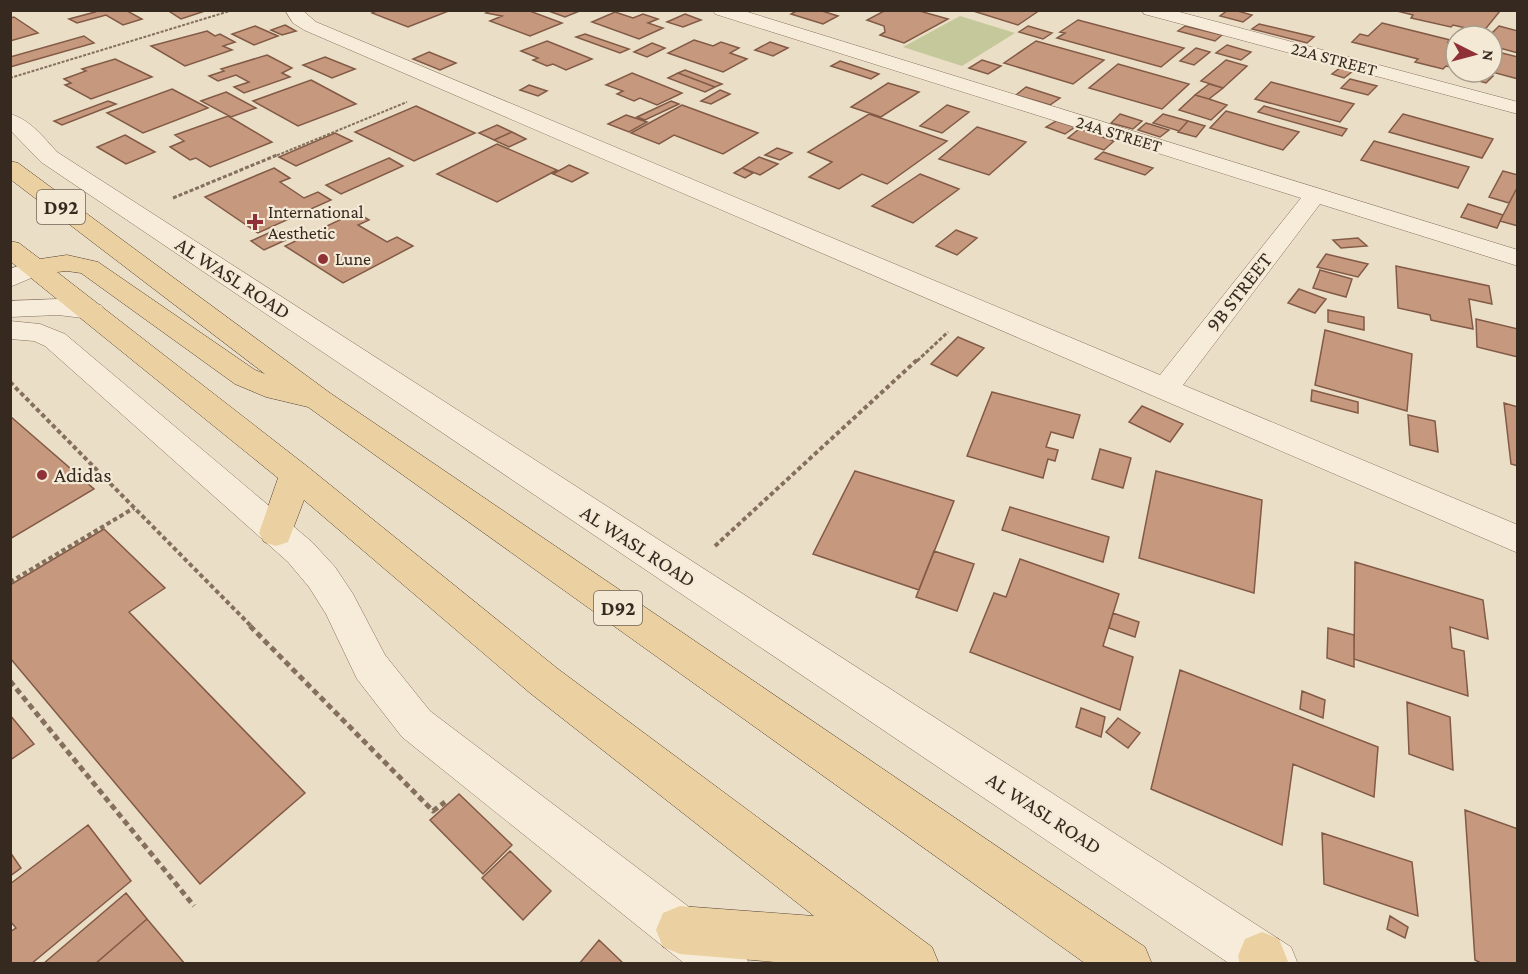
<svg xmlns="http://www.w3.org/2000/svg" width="1528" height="974" viewBox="0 0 1528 974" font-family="'Crimson Pro',serif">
	<rect width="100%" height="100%" fill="#ebdec6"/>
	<path fill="#c5c89b" d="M960,16L1015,33L962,66L903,47Z"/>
	<path fill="#c6997f" stroke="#825a45" stroke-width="1.5" d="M93,10H133L129,12L142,19L123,25L106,15L77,23L69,19L95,12Z
		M175,10H208L181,19L170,12Z
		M378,10H451L408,27L372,13Z
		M492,10H527L562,23L530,36L490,21L502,16L486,13Z
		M546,10H582L565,17Z
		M798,10H819L838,16L823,24L791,14Z
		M886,10H916L948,19L904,43L880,35L885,32L884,26L867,20Z
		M970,10H1040L1018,25Z
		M1228,10H1234L1252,15L1243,22L1220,16Z
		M1393,10H1498L1500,11L1483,32L1453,25L1451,27L1411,18L1413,15Z
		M615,12L633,18L643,14L658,19L648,23L663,28L639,39L592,22Z
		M685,14L701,20L683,27L667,22Z
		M14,17L38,33L10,41V18Z
		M1078,20L1184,48L1161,67L1057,38L1065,33L1060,32Z
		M1382,23L1450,40L1448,42L1456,44V61L1450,67L1446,66L1443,69L1415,62L1418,59L1352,42L1360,34L1368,36Z
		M1259,24L1314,37L1307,43L1252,29Z
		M285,25L296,31L282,35L271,30Z
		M255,26L278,36L254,45L232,34Z
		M1028,26L1052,33L1043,39L1019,32Z
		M1185,26L1222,35L1215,41L1178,31Z
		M1499,26L1518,31V53L1492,46V36H1489Z
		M207,31L215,36L220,34L235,42L223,46L232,50L185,66L151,46Z
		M585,34L629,49L620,53L576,37Z
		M84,36L94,43L10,67V57Z
		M694,40L713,46L721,42L739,48L730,53L747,59L723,72L668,53Z
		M547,41L592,59L566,70L553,64L547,66L533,60L538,58L521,51Z
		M1036,41L1104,60L1073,84L1004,63Z
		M770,42L788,48L773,56L755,50Z
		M652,43L665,48L647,57L634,52Z
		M1227,45L1251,52L1241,60L1216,53Z
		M1196,48L1210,52L1194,65L1180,61Z
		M429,52L456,63L440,70L413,59Z
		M1498,52L1518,57V79L1492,72V59Z
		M267,55L292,68L282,73L290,77L244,93L234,87L249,82L236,75L218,81L209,76L224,71L221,69Z
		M325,57L355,69L332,78L303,65Z
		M115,59L152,77L91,99L65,85L71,83L64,79L86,71L82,69Z
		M982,60L1001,66L988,74L969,68Z
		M1226,60L1247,66L1223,88L1201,81Z
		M840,61L879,74L871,79L831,66Z
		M1118,64L1189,84L1162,109L1089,88Z
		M1341,67L1353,71L1344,78L1332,74Z
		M685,70L722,84L715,87L678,73Z
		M1465,72H1480L1493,76L1486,83L1461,76Z
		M632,73L682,93L657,105L640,98L634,101L617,94L623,91L606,85Z
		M678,73L715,87L705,92L668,78Z
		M1350,79L1377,86L1368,95L1341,88Z
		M311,80L356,104L298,126L253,101Z
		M1271,82L1354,104L1340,122L1255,99Z
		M888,83L919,92L881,117L851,107Z
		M1209,84L1223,88L1209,99L1195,95Z
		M529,85L547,91L538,96L520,90Z
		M1026,87L1060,98L1050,105L1016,95Z
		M172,89L208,108L143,133L107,113Z
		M720,90L730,94L711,104L701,101Z
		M226,92L256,108L231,117L201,101Z
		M1195,95L1209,99L1227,105L1211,120L1179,110Z
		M108,101L116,104L62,125L54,121Z
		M671,101L679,104L645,120L637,117Z
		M682,105L758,133L723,154L674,135L659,144L631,133Z
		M947,105L969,112L942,133L920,126Z
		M416,106L475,133L414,161L355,132Z
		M1264,106L1347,129L1342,136L1258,112Z
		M1226,111L1299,132L1283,150L1210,128Z
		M869,114L947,141L887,184L862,174L839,189L809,177L832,162L808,152Z
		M1120,114L1142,121L1133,129L1111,123Z
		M1163,114L1188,121L1179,131L1153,123Z
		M1403,114L1493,139L1482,158L1389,132Z
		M626,115L647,122L629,132L608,124Z
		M228,116L272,142L210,167L196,158L190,160L170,147L184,141L175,135Z
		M1056,121L1075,127L1065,134L1046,127Z
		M1188,121L1205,126L1196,137L1178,132Z
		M1146,123L1169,130L1160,137L1138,130Z
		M497,125L512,132L494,140L479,133Z
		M977,127L1026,142L989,175L939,159Z
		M1079,129L1114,141L1104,150L1068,138Z
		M512,132L526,139L509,147L494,140Z
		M335,133L352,141L296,166L279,157Z
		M125,135L155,152L126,164L97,147Z
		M1374,141L1469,167L1458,188L1361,160Z
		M497,144L557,170L497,202L437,174Z
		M777,148L792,153L780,160L765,155Z
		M1103,152L1153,168L1145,175L1095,159Z
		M759,157L778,164L760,175L742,168Z
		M389,158L403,166L341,194L326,185Z
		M569,165L588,173L572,182L553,174Z
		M274,168L290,178L280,182L304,198L318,192L331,200L258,233L205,197Z
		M742,168L753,173L745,178L734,173Z
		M1503,171L1518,175V186L1509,203L1489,197Z
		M920,174L959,189L913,223L872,206Z
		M1518,186V226L1500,221Z
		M1468,204L1503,215L1497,228L1461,217Z
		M356,212L369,220L358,225L387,242L397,237L413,246L343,283L285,246Z
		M275,230L288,239L264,250L251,241Z
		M956,230L977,238L957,255L936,246Z
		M1358,238L1367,246L1341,248L1333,240Z
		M1326,254L1368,264L1358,277L1317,267Z
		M1396,266L1489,286L1492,304L1469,299L1473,329L1431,320L1430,315L1398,308Z
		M1320,270L1352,279L1346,297L1313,288Z
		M1299,289L1326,299L1315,313L1288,303Z
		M1328,310L1364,317V330L1328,322Z
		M1476,319L1518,329V357L1477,347Z
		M1325,330L1412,354L1407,411L1315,385Z
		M958,337L984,348L957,376L931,364Z
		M1312,390L1358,402V413L1311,401Z
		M992,392L1080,415L1073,438L1051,432L1046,447L1058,450L1055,461L1048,459L1043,478L967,456Z
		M1504,403L1518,407V466L1511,464Z
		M1142,406L1183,424L1170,442L1129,422Z
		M1408,415L1435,421L1438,452L1410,445Z
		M10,416L94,489L10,539Z
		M1100,449L1131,458L1123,488L1092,479Z
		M855,471L954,501L919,590L813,554Z
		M1156,471L1262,500L1254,593L1139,558Z
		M1010,507L1109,537L1103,562L1002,530Z
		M104,529L165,588L129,612L305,793L200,884L10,658V585Z
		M934,551L974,564L957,611L916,597Z
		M1020,559L1119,594L1103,646L1133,657L1120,710L970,652L994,593L1006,597Z
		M1355,562L1483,600L1488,639L1450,627L1452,648L1464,651L1468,696L1354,659Z
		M1113,613L1139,622L1135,637L1109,628Z
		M1328,628L1354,635V667L1327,658Z
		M1180,670L1378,747L1374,797L1293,764L1282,845L1151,789Z
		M1302,691L1325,700L1323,718L1300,709Z
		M1407,702L1450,717L1453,770L1409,754Z
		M1081,708L1105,717L1101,737L1076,727Z
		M10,715L34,744L10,760Z
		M1118,718L1140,733L1128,748L1106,732Z
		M459,794L512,845L483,874L430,820Z
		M1465,810L1518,829V964H1483L1475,960Z
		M88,825L131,881L31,964H10V932L16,928L10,921V884Z
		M1322,833L1412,862L1418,916L1324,884Z
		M510,851L551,891L523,920L482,878Z
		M10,852L21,868L10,876Z
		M126,893L147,919L95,964H43Z
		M1390,916L1408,927L1405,938L1387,929Z
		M147,919L185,964H95Z
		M599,940L624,964H579Z"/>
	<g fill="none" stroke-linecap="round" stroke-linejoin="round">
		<defs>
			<path id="minor" d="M285,10H302L316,22L1160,375L1301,198L715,14L713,10H741L1518,250V266L1320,204L1183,385L1518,525V553L304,30L293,23Z
				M1142,10H1172L1518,102V114L1144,14Z
				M10,114C30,119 44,138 57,152L1291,947L1298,964H1230L41,162L10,130Z
				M34,260L43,263L47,268L43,273L10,287V269Z
				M58,299L101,305L105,311L101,317L91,319L58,315L10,317V301Z
				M10,321L40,324L65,334L312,542L335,567L353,594L385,655L430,711L742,947L749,964H685L402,737L357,679L326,614L309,587L288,562L45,346L34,341L10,339Z"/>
			<path id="major" d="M10,161L18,163L330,393L1145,947L1152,964H1086L308,407L266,397L235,384L81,273L67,271L57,272L308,467L558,669L932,947L939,964L787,963L680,954L663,947L656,930L663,913L680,906L814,916L530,693L304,500L288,542L276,546L264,542L259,533L278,478L10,261V241L19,243L40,259L67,255L98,262L255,370L265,374L10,179Z
				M1262,932L1279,939L1289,964H1240L1238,956L1245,939Z"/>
		</defs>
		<use href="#minor" stroke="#85705d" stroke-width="1"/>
		<use href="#major" stroke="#533f31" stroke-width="1"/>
		<path stroke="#85705d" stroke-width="2" stroke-dasharray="3 1.5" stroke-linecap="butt" d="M10,78L233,10
			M273,157L407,102"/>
		<path stroke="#85705d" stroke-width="3" stroke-dasharray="4 2" stroke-linecap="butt" d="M173,198L277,155
			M917,361L948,332"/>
		<path stroke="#85705d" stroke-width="4" stroke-dasharray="4.5 3" stroke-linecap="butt" d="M10,382L252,627
			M715,546L918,359
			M10,582L134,508"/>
		<path stroke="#85705d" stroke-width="5" stroke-dasharray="6 4" stroke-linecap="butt" d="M250,626L433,811L445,802
			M10,681L194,906"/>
		<use href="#minor" fill="#f6ecd9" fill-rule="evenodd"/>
		<use href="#major" fill="#ebd1a1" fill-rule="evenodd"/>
	</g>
	<g fill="#8f3136" stroke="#f3e9d5" stroke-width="2">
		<path d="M252 213h6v6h6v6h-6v6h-6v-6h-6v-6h6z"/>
		<circle cx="323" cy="259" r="6"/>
		<circle cx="42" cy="475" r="6"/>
	</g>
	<g text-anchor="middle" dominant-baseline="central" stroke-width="4.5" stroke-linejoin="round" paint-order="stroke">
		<g font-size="18" fill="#362a20" stroke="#f3e9d5">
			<text transform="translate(1334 59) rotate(15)">22A STREET</text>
			<text transform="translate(1119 134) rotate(17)">24A STREET</text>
		</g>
		<g font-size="18" fill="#362a20" stroke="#f3e9d5" text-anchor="start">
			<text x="268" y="212">International<tspan x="268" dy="21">Aesthetic</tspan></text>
			<text x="335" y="259">Lune</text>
		</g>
		<g fill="#f3e9d5" stroke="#6f6356" stroke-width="1.5">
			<rect x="37" y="190" width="48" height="34" rx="4.5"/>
			<rect x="594" y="591" width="48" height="34" rx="4.5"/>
		</g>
		<g font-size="20" font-weight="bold" fill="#362a20">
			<text x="61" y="207">D92</text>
			<text x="618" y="608">D92</text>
		</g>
		<g font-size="21" fill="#362a20" stroke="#f3e9d5">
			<text transform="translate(233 278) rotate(33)">AL WASL ROAD</text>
			<text transform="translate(1239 292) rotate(-52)">9B STREET</text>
			<text transform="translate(638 546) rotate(33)">AL WASL ROAD</text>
			<text transform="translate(1044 813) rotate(33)">AL WASL ROAD</text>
		</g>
		<g font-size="21" fill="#362a20" stroke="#f3e9d5" text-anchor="start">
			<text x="54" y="475">Adidas</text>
		</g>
	</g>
	<rect width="1528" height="974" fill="none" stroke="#362a20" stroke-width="24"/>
	<g transform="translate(1474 54) rotate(96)"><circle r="28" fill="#f3e9d5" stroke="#a79d8d" stroke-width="1.5"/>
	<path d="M0-4.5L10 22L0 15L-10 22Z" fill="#8f3136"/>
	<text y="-9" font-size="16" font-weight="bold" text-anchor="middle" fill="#362a20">N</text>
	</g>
</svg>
